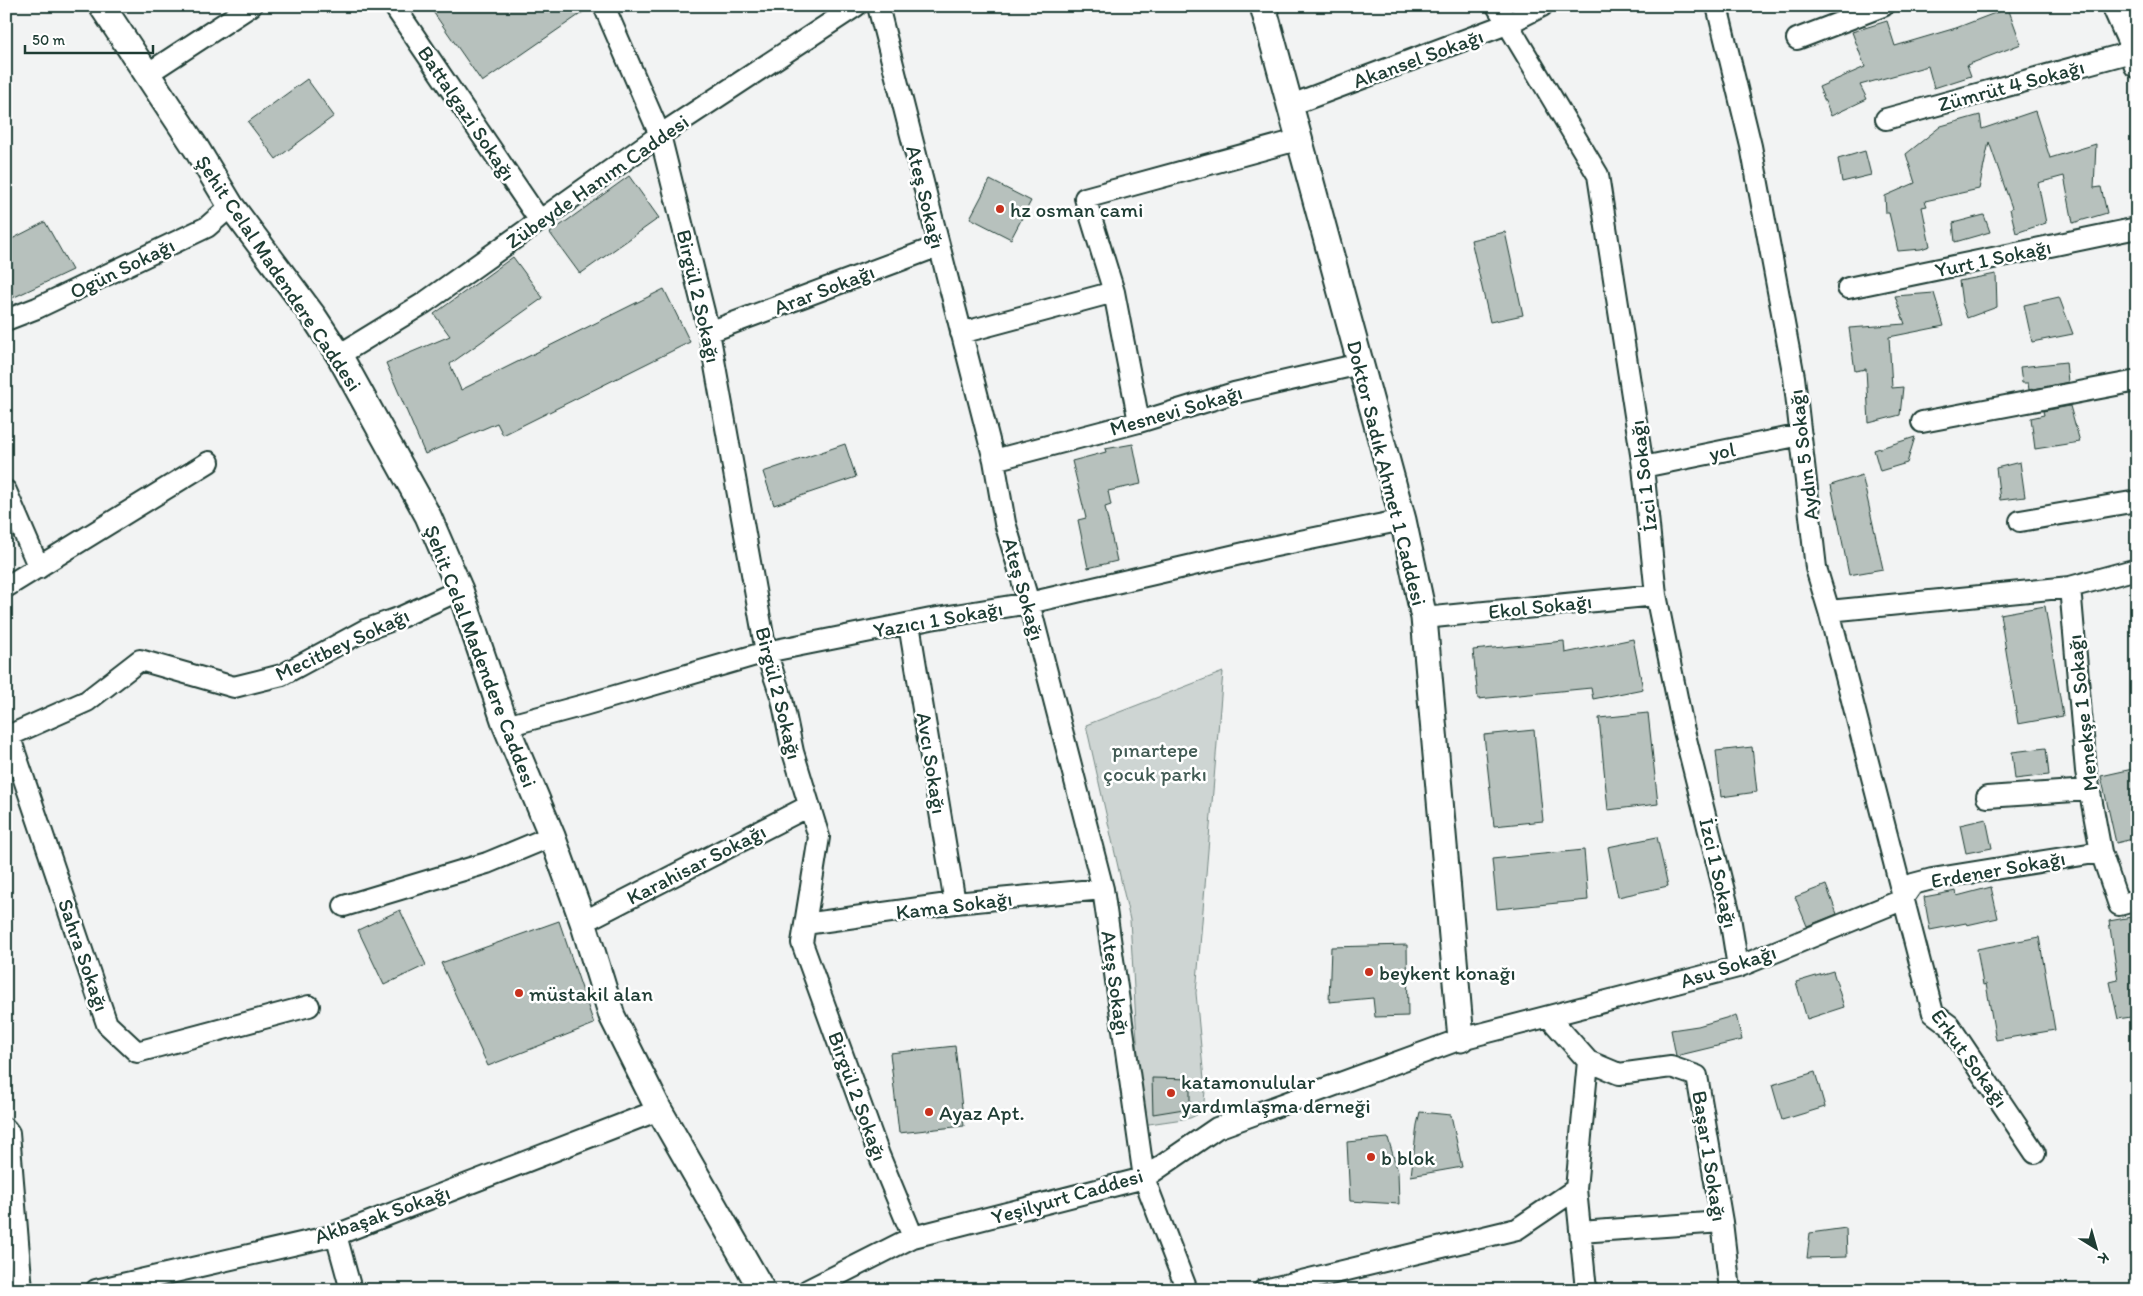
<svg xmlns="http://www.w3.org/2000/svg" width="2143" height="1296" viewBox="0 0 2143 1296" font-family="Itim,sans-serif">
	<rect width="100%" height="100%" fill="#f2f3f3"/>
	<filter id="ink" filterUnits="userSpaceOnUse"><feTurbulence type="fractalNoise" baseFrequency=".02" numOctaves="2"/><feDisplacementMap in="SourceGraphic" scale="10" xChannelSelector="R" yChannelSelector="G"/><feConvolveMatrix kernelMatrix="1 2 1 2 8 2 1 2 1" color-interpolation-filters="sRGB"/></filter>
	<g filter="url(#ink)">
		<path fill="#ced5d3" stroke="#768984" d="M1223,672L1196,993L1205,1091L1203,1112L1190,1118L1142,1125L1130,920L1086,725Z"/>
		<path fill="#b7c1bd" stroke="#1f3d34" d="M429,6H592L482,82Z
			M2008,8L2021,44L1967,65L1971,76L1934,88L1928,66L1860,85L1867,99L1831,116L1819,87L1865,67L1852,32L1887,21L1895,46L1956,28Z
			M307,79L334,116L276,159L248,122Z
			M2035,111L2050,158L2096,144L2094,188L2101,187L2107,213L2073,223L2064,176L2038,183L2046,223L2016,233L2010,209L2012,208L1989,142L1979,189L1925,201L1927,206L1922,207L1930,246L1921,249L1898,251L1889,213H1886L1885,196L1915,183L1906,154L1941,126L1980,115L1982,129Z
			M1865,151L1871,175L1842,182L1838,159Z
			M629,176L659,218L580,274L550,233Z
			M990,180L1031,201L1011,239L970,218Z
			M1984,215L1990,232L1955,242L1953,223Z
			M45,222L72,270L6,301V242Z
			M1505,232L1523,315L1490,322L1471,240Z
			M513,257L543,298L450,364L461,390L664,289L690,342L503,435L497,423L425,454L386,363L450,336L434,314Z
			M1996,274L1997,307L1967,318L1962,303L1959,281Z
			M1934,293L1944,326L1889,337L1892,388L1903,387L1900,415L1869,423L1866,369L1855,371L1849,328L1905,324L1895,296Z
			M2059,297L2073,334L2032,342L2024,305Z
			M2066,362L2068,382L2029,390L2028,383H2022L2020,367Z
			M2070,406L2080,442L2035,449L2031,418L2044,415L2043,411Z
			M1915,437L1907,463L1880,471L1874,450Z
			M845,444L856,477L774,505L763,472Z
			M1133,444L1141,484L1108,491L1111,505L1105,507L1117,561L1088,568L1078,520L1086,518L1072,461L1106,452L1105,449Z
			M2020,462L2025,497L2000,500L1996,468Z
			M1862,475L1883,569L1849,575L1831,485Z
			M2045,606L2063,716L2018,724L2000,614Z
			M1633,639L1643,689L1593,699L1591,688L1478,699L1473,650L1564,641L1565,653Z
			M1648,713L1658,804L1608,810L1599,718Z
			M1534,730L1543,821L1494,826L1484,735Z
			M1752,747L1757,792L1721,797L1716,751Z
			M2046,748L2049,775L2015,779L2012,752Z
			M2137,768V838L2116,843L2101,776Z
			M1986,819L1992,848L1966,853L1960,825Z
			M1657,837L1668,886L1618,897L1608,847Z
			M1584,850L1588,900L1497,909L1492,859Z
			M1826,885L1837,914L1807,926L1795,897Z
			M1991,887L1998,918L1967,925L1966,923L1930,930L1924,897L1956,891L1957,896Z
			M400,910L426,965L384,985L358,930Z
			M2137,916V1016L2118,1019L2110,982L2118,980L2109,921Z
			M559,921L594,1024L488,1066L441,963Z
			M2039,937L2055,1030L1996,1040L1986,984L1983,985L1977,949Z
			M1407,945L1408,1016L1375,1017L1373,998L1329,1002L1331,947Z
			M1833,971L1844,1007L1807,1019L1796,982Z
			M1736,1015L1742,1040L1676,1056L1671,1030L1698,1026Z
			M955,1046L964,1126L899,1133L890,1053Z
			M1815,1072L1825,1107L1782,1120L1772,1085Z
			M1152,1078L1190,1079V1108L1153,1114Z
			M1420,1112L1451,1115L1462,1167L1411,1176L1417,1125Z
			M1388,1138L1398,1172L1399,1204L1350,1201L1347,1142Z
			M1846,1228L1847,1257L1807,1258L1810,1233Z"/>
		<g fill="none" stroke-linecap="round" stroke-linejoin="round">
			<defs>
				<path id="minor" d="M394,6L540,221
					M604,6L660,135L709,332L766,652L782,699L793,752L819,837L802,943L879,1155L913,1237
					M878,6L994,460L1005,523L1029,603L1103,889L1144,1178L1187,1290
					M1497,6L1598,175L1643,467L1656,595L1683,727L1729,911L1738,967
					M1717,6L1751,146L1794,377L1816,568L1829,611L1933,1013L1949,1025L2035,1153
					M1797,39L1883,6
					M147,74L251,6
					M1291,105L1507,24L1542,6
					M1886,119L2135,51
					M1848,288L2137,228
					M6,320L37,308L207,227L231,206
					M709,332L939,246
					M961,333L1114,292
					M339,355L424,303L660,135L856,6
					M1139,422L1114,292L1085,198L1301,139
					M1922,422L2137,381
					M994,460L1139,422L1234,393L1360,364
					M1643,467L1801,435
					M6,491L39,568
					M2020,521L2137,501
					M2137,569L2070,587L2086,771L2101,852L2119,905L2137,900
					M6,587L209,462
					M1829,611L2070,587
					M1424,618L1656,595
					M909,624L955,903
					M506,726L584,705L766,652L931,619L1029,603L1266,548L1403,520
					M9,735L107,1024L137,1052L309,1006
					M6,737L87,701L140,660L234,687L282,675L365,630L401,617L460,590
					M1987,797L2089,790
					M1902,900L1913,884L1932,879L2101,852
					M344,906L487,863L552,836
					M583,922L809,806
					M805,924L955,903L1103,889
					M1549,1017L1588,1061L1576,1189L1586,1290
					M1588,1061L1619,1074L1671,1067L1697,1076L1722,1222L1730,1290
					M6,1129L9,1133L22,1290
					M1580,1232L1722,1222
					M336,1235L351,1290
					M96,1290L336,1235L659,1110
					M808,1290L913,1237L1144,1178L1217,1128L1461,1039L1738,967L1902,900
					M1264,1290L1517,1229L1576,1189"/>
				<path id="tertiary" d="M102,6L196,148L231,206L314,317L339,355L428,516L460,590L506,726L552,836L583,922L612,1016L659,1110L762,1290
					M1263,6L1403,520L1424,618L1461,1039
					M2115,6L2135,51L2137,65"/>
			</defs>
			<use href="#minor" stroke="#1f3d34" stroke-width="24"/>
			<use href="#tertiary" stroke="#1f3d34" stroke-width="29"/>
			<use href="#minor" stroke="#fff" stroke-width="20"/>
			<use href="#tertiary" stroke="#fff" stroke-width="25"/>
		</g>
	</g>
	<g fill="#c8321e" stroke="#fff" stroke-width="2">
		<circle cx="1000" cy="209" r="5"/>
		<circle cx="1369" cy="972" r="5"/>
		<circle cx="519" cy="993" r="5"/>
		<circle cx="1171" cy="1093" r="5"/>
		<circle cx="929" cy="1112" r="5"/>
		<circle cx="1371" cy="1157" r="5"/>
	</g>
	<g text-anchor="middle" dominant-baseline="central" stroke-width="5" stroke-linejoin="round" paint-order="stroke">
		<g font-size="21" fill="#1f3d34" stroke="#fff">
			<text transform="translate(1418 58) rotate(-20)">Akansel Sokağı</text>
			<text transform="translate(2011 85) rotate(-15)">Zümrüt 4 Sokağı</text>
			<text transform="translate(467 113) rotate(56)">Battalgazi Sokağı</text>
			<text transform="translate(597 181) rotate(-35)">Zübeyde Hanım Caddesi</text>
			<text transform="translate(926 197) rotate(76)">Ateş Sokağı</text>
			<text transform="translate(1993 258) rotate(-12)">Yurt 1 Sokağı</text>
			<text transform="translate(122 268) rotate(-26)">Ogün Sokağı</text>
			<text transform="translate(279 273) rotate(56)">Şehit Celal Madendere Caddesi</text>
			<text transform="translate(824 289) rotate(-21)">Arar Sokağı</text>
			<text transform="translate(699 296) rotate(77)">Birgül 2 Sokağı</text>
			<text transform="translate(1176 410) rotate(-16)">Mesnevi Sokağı</text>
			<text transform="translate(1722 451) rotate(-11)">yol</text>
			<text transform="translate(1803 455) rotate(-97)">Aydın 5 Sokağı</text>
			<text transform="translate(1387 473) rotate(76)">Doktor Sadık Ahmet 1 Caddesi</text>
			<text transform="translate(1643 476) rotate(-97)">İzci 1 Sokağı</text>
			<text transform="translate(1024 589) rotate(74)">Ateş Sokağı</text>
			<text transform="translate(1540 606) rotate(-6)">Ekol Sokağı</text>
			<text transform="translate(938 619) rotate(-10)">Yazıcı 1 Sokağı</text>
			<text transform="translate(342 644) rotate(-25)">Mecitbey Sokağı</text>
			<text transform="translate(481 656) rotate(69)">Şehit Celal Madendere Caddesi</text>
			<text transform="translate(779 693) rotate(76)">Birgül 2 Sokağı</text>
			<text transform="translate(2082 713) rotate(-96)">Menekşe 1 Sokağı</text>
			<text transform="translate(932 763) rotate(81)">Avcı Sokağı</text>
			<text transform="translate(696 864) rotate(-27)">Karahisar Sokağı</text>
			<text transform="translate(1998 869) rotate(-10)">Erdener Sokağı</text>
			<text transform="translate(1719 873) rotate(77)">İzci 1 Sokağı</text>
			<text transform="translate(954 905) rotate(-7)">Kama Sokağı</text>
			<text transform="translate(84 955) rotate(71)">Sahra Sokağı</text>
			<text transform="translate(1728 966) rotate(-18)">Asu Sokağı</text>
			<text transform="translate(1116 983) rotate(82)">Ateş Sokağı</text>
			<text transform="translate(1970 1058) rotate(54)">Erkut Sokağı</text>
			<text transform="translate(858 1096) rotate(70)">Birgül 2 Sokağı</text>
			<text transform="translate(1710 1156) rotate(81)">Başar 1 Sokağı</text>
			<text transform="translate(1067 1196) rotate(-16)">Yeşilyurt Caddesi</text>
			<text transform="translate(382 1214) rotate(-19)">Akbaşak Sokağı</text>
		</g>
		<g font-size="21" fill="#1f3d34" stroke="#fff" text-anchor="start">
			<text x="1010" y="209">hz osman cami</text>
			<text x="1379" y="972">beykent konağı</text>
			<text x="529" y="993">müstakil alan</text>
			<text x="1181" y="1081">katamonulular<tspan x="1181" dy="24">yardımlaşma derneği</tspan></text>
			<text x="939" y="1112">Ayaz Apt.</text>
			<text x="1381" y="1157">b blok</text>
		</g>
		<g font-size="21" fill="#425b54" stroke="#fff">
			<text x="1155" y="749">pınartepe<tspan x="1155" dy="24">çocuk parkı</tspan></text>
		</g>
	</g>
	<rect width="2143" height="1296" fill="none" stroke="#fff" stroke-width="25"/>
	<rect x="12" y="12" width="2118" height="1271" fill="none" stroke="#1f3d34" stroke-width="2" filter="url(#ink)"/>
	<g transform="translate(2096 1248) rotate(143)" stroke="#ffffff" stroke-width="4" paint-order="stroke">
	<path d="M0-4L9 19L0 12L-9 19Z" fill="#1f3d34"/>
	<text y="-8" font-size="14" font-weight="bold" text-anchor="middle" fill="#1f3d34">K</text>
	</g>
	<path d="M25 45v8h128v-8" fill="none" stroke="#1f3d34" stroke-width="2.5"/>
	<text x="32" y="45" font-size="15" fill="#1f3d34" stroke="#ffffff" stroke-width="4" paint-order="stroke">50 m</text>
</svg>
